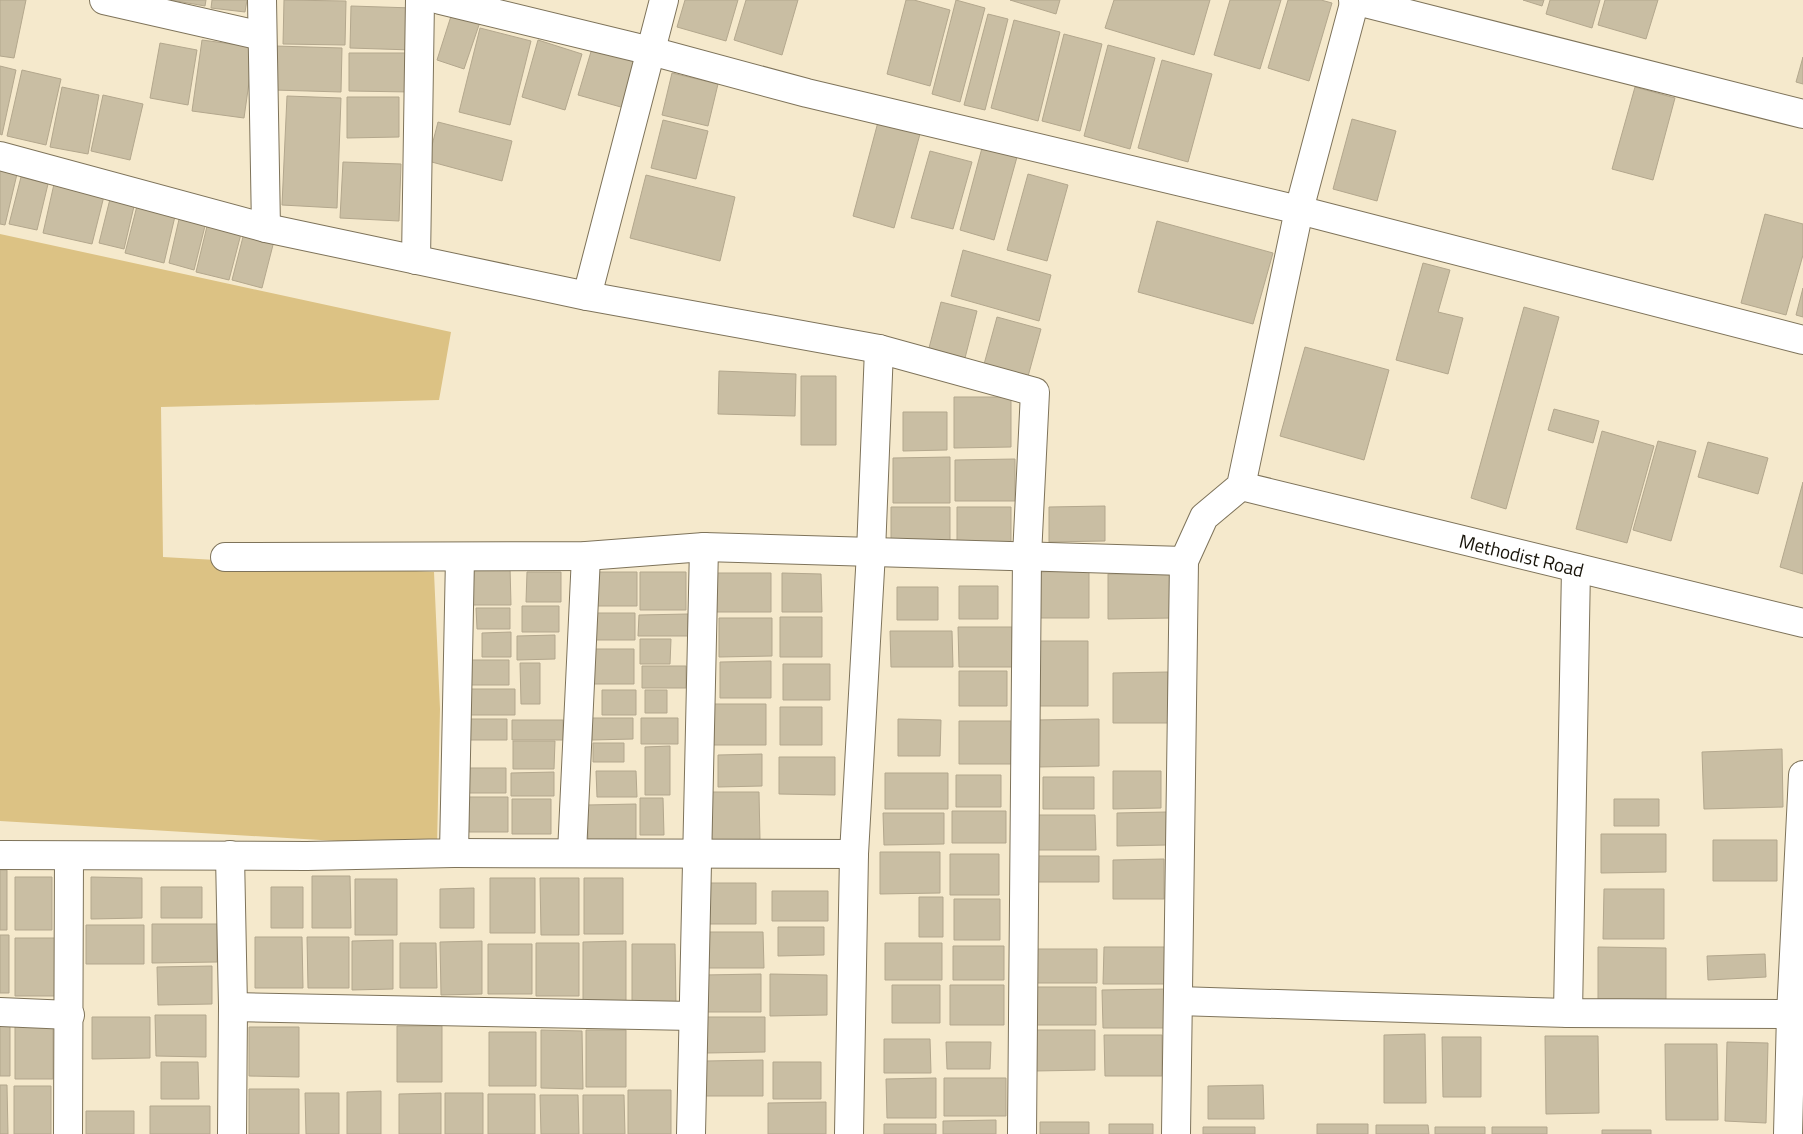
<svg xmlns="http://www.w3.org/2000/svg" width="1803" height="1134" viewBox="0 0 1803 1134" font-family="'Titillium Web',sans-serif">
	<rect width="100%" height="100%" fill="#f5e9cc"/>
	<path fill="#dcc284" d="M0,234L451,332L439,400L161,407L163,557L434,572L440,709L437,847L0,821Z"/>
	<path fill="#c9bea3" stroke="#b3a78d" d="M0,0H26L14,58L0,56Z
		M171,0H206L205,6Z
		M212,0H247L245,12L211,8Z
		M284,0L346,1L345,45L283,44Z
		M685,0H738L726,41L677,27Z
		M746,0H798L782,55L734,40Z
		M906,0H914L950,10L930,86L887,74Z
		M956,0L985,8L960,102L932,94Z
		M1010,0H1060L1056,14Z
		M1114,0H1210L1194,55L1105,28Z
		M1230,0H1281L1260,69L1214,55Z
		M1288,0H1321L1332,3L1309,81L1268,68Z
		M1523,0H1544L1542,6Z
		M1550,0H1600L1592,28L1546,14Z
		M1605,0H1658L1646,39L1598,25Z
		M351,6L413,8L412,50L350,48Z
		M452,13L480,22L464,69L437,60Z
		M988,14L1008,19L985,110L964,105Z
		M1014,20L1060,32L1038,121L991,108Z
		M480,28L531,41L510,125L459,112Z
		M1064,34L1102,44L1080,131L1042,121Z
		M202,40L254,47L244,118L192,111Z
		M538,40L582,54L565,110L522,97Z
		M160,43L197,50L188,105L150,98Z
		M593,45L642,59L628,109L578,95Z
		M1108,45L1155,58L1130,149L1084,136Z
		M275,46L342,48L341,92L274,90Z
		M349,53H412L411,92L349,91Z
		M1803,57V84L1796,82Z
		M1162,60L1212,74L1188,162L1138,148Z
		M0,66L16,70L2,135L0,134Z
		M22,70L61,79L46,145L7,136Z
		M672,73L718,84L708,126L662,115Z
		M62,87L99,95L88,154L50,147Z
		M1635,87L1675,98L1653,180L1612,169Z
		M103,95L143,104L130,160L91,151Z
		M287,96L341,98L337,208L282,205Z
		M347,97H399V137L347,138Z
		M1352,119L1396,131L1377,201L1333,189Z
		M663,120L708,131L696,179L651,168Z
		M438,122L512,141L502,181L428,161Z
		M878,122L920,134L894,228L853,216Z
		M982,148L1017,157L994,240L960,230Z
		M930,151L972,162L953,229L911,218Z
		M343,162L401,164L399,221L340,218Z
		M0,170L17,174L5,225L0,224Z
		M1028,174L1068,185L1047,261L1007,250Z
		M646,175L735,197L720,261L630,238Z
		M21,177L48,184L37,230L9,224Z
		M54,184L104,196L92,244L43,233Z
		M111,195L135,202L124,249L99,243Z
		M138,202L176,212L164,263L125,253Z
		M1765,214L1803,224V255L1786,315L1741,303Z
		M180,215L206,222L194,270L169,263Z
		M1157,221L1273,253L1253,324L1138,292Z
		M208,222L242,230L229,280L196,272Z
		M244,233L274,241L262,288L232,280Z
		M963,250L1051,275L1039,321L951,296Z
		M1423,263L1450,270L1438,312L1463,318L1448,374L1396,360Z
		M1803,288V317L1796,315Z
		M941,302L977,311L965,358L929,348Z
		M1524,307L1559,317L1506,509L1471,498Z
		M997,317L1041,329L1027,380L983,368Z
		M1305,347L1389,370L1364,460L1280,436Z
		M719,371L796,374L795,416L718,414Z
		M801,376H836V445H801Z
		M954,397H1011V447L954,448Z
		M1554,409L1599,421L1593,443L1548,430Z
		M903,412H947V450L903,451Z
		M1602,431L1654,446L1627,543L1576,529Z
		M1658,441L1696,451L1671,541L1633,530Z
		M1708,442L1768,458L1758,494L1698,477Z
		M950,457V503H893V458Z
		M1015,459V501H955V460Z
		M1803,482V574L1780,567Z
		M1105,506V541L1049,542V507Z
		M891,507H950V547H891Z
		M957,507H1011V545H957Z
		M470,567H510L511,605H470Z
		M1089,571V618H1037L1036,572Z
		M527,572H561V602H526Z
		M593,572H637V606H593Z
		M640,572H686V610H640Z
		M714,573H771V612H714Z
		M782,573L821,574L822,612H782Z
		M1108,574H1172V618L1108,619Z
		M959,586H998V619H959Z
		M897,587H938V620H897Z
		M522,606H559V632H522Z
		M476,608H510V629H477Z
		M591,613H635V640H590Z
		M688,614V636H638L639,615Z
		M780,617H822V657H780Z
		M719,618H772V656L719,657Z
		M958,627H1012V667H959Z
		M890,631H952L953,667H891Z
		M511,632V657H482V633Z
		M555,635V659L517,660V636Z
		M640,639H671L670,664H640Z
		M1037,641H1088V706H1037Z
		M592,649H634V684H592Z
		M471,660H509V685H471Z
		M771,661V698H720V662Z
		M520,663H540V704H521Z
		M783,664H830V700H783Z
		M642,666H686V688H642Z
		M959,671H1007V706H959Z
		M1168,672V723H1113V673Z
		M470,689H515V715H470Z
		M602,690H636V715H602Z
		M645,690H667V713H645Z
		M712,704H766V745H712Z
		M780,707H822V745H780Z
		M592,718H633V739L592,740Z
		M641,718H678V744H641Z
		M467,719H507V740H467Z
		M898,719L941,720L940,756H898Z
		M1099,719V766L1036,767V720Z
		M512,720H563V740H512Z
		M959,721H1011V764H959Z
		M513,741H555L554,769H513Z
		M593,743H624V762H593Z
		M670,746V795H645V747Z
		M1782,749L1783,807L1704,809L1702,752Z
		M762,754V786L718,787V755Z
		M779,757H835V795L779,794Z
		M469,768H506V793H469Z
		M596,771H636L637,797H597Z
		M1113,771H1161V808L1113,809Z
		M554,772V796H511V773Z
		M885,773H948V809H885Z
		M956,775H1001V807H956Z
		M1043,777H1094V809H1043Z
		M711,792H759L760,840H711Z
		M468,797H508V832H469Z
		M640,798H663L664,835H640Z
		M512,799H551V834H512Z
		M1614,799H1659V826H1614Z
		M636,804V840H588L587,805Z
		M952,811H1006V843H952Z
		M1167,812V845L1117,846V813Z
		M883,813H944V844L884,845Z
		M1035,815H1095L1096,850H1035Z
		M1601,834H1666V872L1601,873Z
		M1713,840H1777V881H1713Z
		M880,852H940V893L880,894Z
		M950,854H999V895H950Z
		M1036,856H1099V882H1037Z
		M1164,859V899H1113V860Z
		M0,870H7V930H0Z
		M312,876H350L351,928H312Z
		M15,877H52V930H15Z
		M91,877L142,878V918L91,919Z
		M490,878H535V933H490Z
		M540,878H579V935H541Z
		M584,878H623V934H584Z
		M355,879H397V935H355Z
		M706,883H756V924H706Z
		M161,887H202V918H161Z
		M271,887H303V928H271Z
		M474,888V928H440V889Z
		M1604,889H1664V939H1603Z
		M772,891H828V921H772Z
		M919,897H943V937H919Z
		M954,899H1000V940H954Z
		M152,924H217V962L152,963Z
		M86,925H144V964H86Z
		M778,927H824V955L778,956Z
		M707,932H763L764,968H707Z
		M0,935H9V993H0Z
		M255,937H302L303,988H255Z
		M307,937H349V988H308Z
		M15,938H56V996H15Z
		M393,940V989L352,990V941Z
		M482,941V994L441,995L440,942Z
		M626,941V1002L583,1003V942Z
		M400,943H436L437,988H400Z
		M536,943H579V996H536Z
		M885,943H942V980H885Z
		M488,944H532V994H488Z
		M632,944H675L676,1005H632Z
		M953,946H1004V980H953Z
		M1104,947H1166L1167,984H1103Z
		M1598,947L1666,948V1001H1598Z
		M1037,949H1097V983H1037Z
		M1765,954L1766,977L1708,980L1707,956Z
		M212,966V1004L158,1005L157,967Z
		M761,974V1012H704V975Z
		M770,974L827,975V1015L770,1016Z
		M892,985H940V1023H892Z
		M950,985H1004V1025H950Z
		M1035,987H1096V1025H1035Z
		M1168,989V1028H1103L1102,990Z
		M155,1015H206V1057L156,1056Z
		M92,1017H150V1058L92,1059Z
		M707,1017H765V1052L707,1053Z
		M0,1021H10V1076H0Z
		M15,1026H53V1079H15Z
		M397,1026H442V1082H397Z
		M249,1027H299V1077L249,1076Z
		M541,1030L582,1031L583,1089L541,1088Z
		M586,1030H626V1087H586Z
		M1034,1030H1095V1070L1034,1071Z
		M489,1032H536V1086H489Z
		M1425,1034L1426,1103H1384V1035Z
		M1104,1035H1162V1076H1105Z
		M1545,1036H1598L1599,1113L1546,1114Z
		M1442,1037H1481V1097H1443Z
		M884,1039H930L931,1073H884Z
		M946,1042H991L990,1069H947Z
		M1727,1042L1768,1043L1766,1123L1725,1121Z
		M1665,1044H1717L1718,1120H1666Z
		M763,1060V1096H706V1061Z
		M161,1062H198L199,1099H161Z
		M773,1062H821V1099H773Z
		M936,1078V1118H887L886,1079Z
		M944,1078H1006V1116H944Z
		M0,1085H7L8,1134H0Z
		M1263,1085L1264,1119H1208V1086Z
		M14,1086H51V1134H14Z
		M249,1089H299V1134H249Z
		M628,1090H671V1134H628Z
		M381,1091V1134H347V1092Z
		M305,1093H339V1134H306Z
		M441,1093V1134H399V1094Z
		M445,1093H483V1134H445Z
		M488,1094H535V1134H488Z
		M540,1095H578L579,1134H541Z
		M583,1095H624L625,1134H583Z
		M826,1102V1134H768V1103Z
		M150,1106H210V1134H150Z
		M86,1111H134V1134H86Z
		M996,1120V1134H943V1121Z
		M1040,1122H1089V1134H1040Z
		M884,1124H936V1134H884Z
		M1109,1124H1153V1134H1109Z
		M1317,1124H1368V1134H1317Z
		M1376,1125H1428L1429,1134H1376Z
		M1203,1127H1255V1134H1203Z
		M1435,1127H1485V1134H1435Z
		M1492,1127H1547V1134H1492Z
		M1602,1130H1651V1134H1602Z"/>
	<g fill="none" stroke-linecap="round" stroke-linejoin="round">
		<defs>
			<g id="street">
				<path d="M104,0L262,36"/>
				<path d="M262,0L266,228"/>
				<path d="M440,0L651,51L807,93L1299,210L1803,340"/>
				<path d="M1353,0L1803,114"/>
				<path d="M0,156L266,228L587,296L879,349L1035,392L1027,556L1022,1134"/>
				<path d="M416,260L420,0"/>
				<path d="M587,296L664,0"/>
				<path id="s1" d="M1241,486L1803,623"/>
				<path d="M225,557L586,556L704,547L1184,561"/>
				<path d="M454,853L854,854"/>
				<path d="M572,853L586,556"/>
				<path d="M0,855L307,856L454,853L460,558"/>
				<path d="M230,855L233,1007L232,1134"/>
				<path d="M1178,1001L1568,1013L1791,1014"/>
				<path d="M233,1007L693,1016"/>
				<path d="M0,1012L70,1015"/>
				<path d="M1568,1013L1576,568"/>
				<path d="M68,1134L69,856"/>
				<path d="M691,1134L704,547"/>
				<path d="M849,1134L854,854L871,552L879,349"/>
				<path d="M1176,1134L1184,561L1204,517L1241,486L1299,210L1355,0"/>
				<path d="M1788,1134L1791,1014L1803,775"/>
			</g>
		</defs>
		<use href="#street" stroke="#7e735a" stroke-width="30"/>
		<use href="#street" stroke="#fff" stroke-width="28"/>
	</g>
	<g text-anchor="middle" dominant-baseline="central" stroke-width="4" stroke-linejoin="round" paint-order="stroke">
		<g font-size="19" fill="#18140a" stroke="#fff">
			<text stroke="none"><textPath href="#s1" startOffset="289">Methodist Road</textPath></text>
		</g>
	</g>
</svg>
